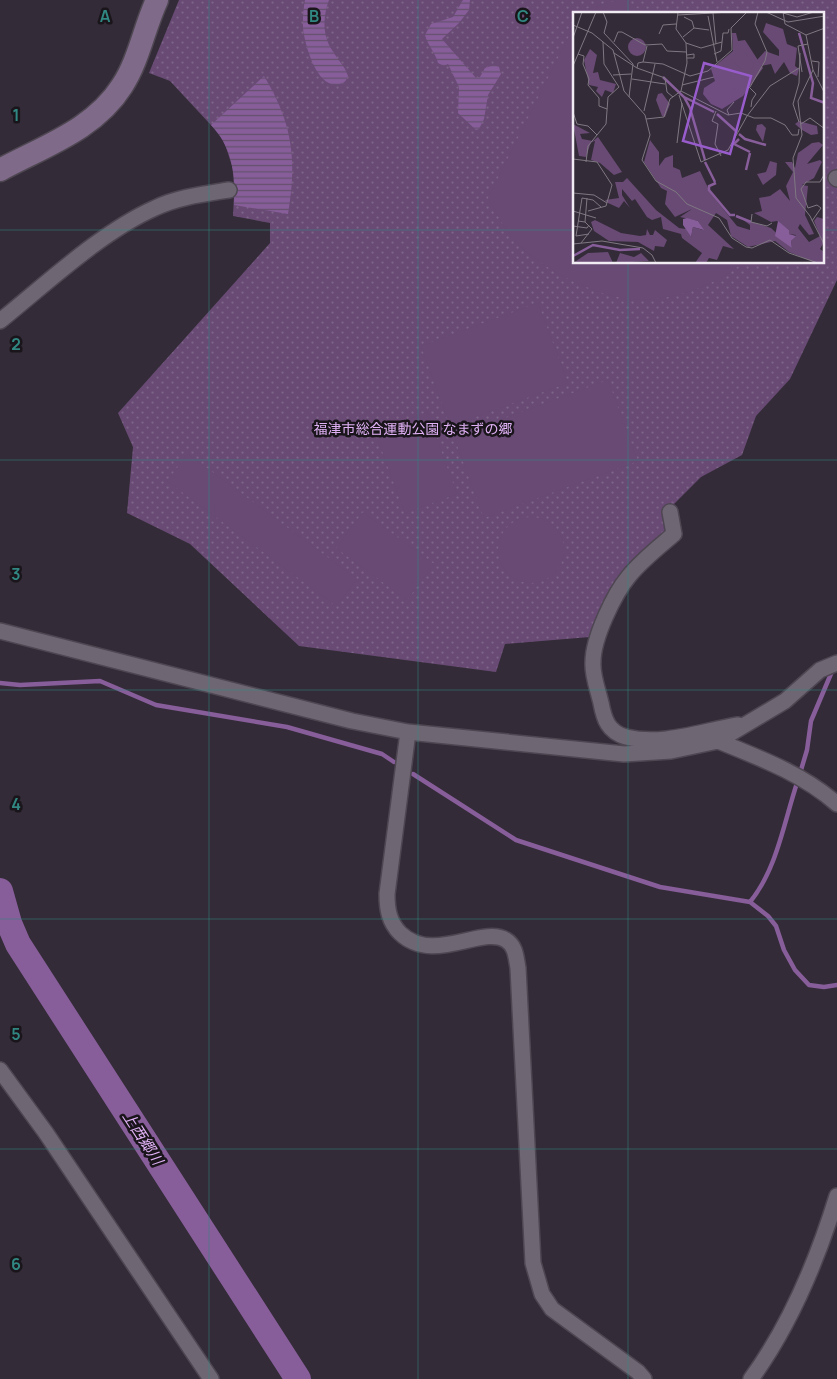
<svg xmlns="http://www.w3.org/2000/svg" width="837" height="1379" viewBox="0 0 837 1379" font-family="Manrope,'Noto Sans JP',sans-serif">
	<defs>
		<pattern id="park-dots" width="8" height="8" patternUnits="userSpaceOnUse" patternTransform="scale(1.25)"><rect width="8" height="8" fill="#684a74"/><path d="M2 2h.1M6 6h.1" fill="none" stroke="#7e6488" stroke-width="1.8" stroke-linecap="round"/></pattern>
		<pattern id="water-rules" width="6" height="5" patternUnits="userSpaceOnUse" patternTransform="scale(1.25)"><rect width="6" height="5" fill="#875d9a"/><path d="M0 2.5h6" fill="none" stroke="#64506d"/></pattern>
	</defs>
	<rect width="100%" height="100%" fill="#332b37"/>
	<path fill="url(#park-dots)" fill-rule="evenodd" d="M179,0H837V280L790,379L756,416L742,455L701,477L666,512L668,530L590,637L505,644L496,672L299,646L190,544L127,513L133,447L118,413L270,243V223L233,216L235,175L223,138L170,81L149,73ZM574,14H823V262H574Z"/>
	<path fill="#684a74" d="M619,0H625L646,14H580L582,10Z
		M574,26V262L742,263C715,285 680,298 644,300C602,301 531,266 507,231C500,221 495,209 488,198Z
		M538,303L568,383L450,426L421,346Z
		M608,380L638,461L484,518L454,437Z
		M427,412L457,494L405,513L375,432Z
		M188,454L357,579L336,606L167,481Z
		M363,512L434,564L407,600L336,548Z
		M498 550a33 33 0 1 1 66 0a33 33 0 1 1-66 0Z"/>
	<path fill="url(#water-rules)" d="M305,0H329C323,16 322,35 332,50C337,59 345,66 348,76C346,81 345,82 340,84C318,90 307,50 304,35C302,25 303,10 305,0Z
		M463,0H470L469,10L459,23L442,39L476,78L480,77L485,68L494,65L499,67L501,74L488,95L484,119L479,129L476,130L458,113L459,87L448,64L444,66L438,63C435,52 428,46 425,35L431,24L453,17Z
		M264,76C293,124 297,160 288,214L234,205C235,173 233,149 211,125Z"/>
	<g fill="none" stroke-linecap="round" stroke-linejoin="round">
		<path stroke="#875d9a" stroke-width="4.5" d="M0,683L20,685L100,681L156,705L287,727L382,754L394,762
			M801,770L807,750L811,721L833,669
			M413,774L516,840L660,887L750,902L768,916L776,926L784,950L795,970L809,985L824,987L837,985
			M750,902C777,869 784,822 797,783"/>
		<path stroke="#875d9a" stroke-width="26" d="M0,891L9,923L18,944L298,1379"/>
		<defs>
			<path id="street" d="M836,178L837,179
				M0,321C46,284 101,232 155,208C178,197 204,194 229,190
				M670,512L674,534C659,547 642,560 629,576C614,594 593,638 593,662C592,675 598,690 601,703C604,719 608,732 626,737C663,746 701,731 738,725
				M0,631L352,721L408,732L624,754L671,751L718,741L785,701L820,670L837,663
				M408,732L387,894C387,909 389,922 400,933C433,965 482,925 506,940C516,946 516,958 518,968L533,1263L542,1294L552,1309L638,1372L644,1379
				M718,741C760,758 803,774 837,804
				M0,1070L46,1133L211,1379
				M751,1379C791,1324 817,1261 837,1196"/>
			<path id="secondary" d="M0,170C44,146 94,130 122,86C139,60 144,28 157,0"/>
		</defs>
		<use href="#street" stroke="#4e4752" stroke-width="18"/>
		<use href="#secondary" stroke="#4e4752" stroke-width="25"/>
		<use href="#street" stroke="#6f6674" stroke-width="15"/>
		<use href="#secondary" stroke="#806a8a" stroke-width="22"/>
	</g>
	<path fill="none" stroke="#318882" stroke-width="1" stroke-opacity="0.55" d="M209,0V1379M418,0V1379M628,0V14M0,230H574M823,230H837M628,262V1379M0,460H837M0,690H837M0,919H837M0,1149H837"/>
	<g text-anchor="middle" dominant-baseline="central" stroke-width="5" stroke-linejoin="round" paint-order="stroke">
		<g font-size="14" fill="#e0b1f5" stroke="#19151b">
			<text x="413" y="428">福津市総合運動公園 なまずの郷</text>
		</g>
		<g font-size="15" font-style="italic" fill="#dfb0f4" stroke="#19151b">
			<text transform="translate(143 1138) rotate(57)">上西郷川</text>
		</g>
	</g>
	<g transform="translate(573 12)">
		<rect width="251" height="251" fill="#332b37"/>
		<path d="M193,11L210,17L214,32L224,36L222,54L226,57L224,64L217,61L211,50L202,62L198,52L187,54L184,48L192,39L206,44V38L190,20ZM55 35a9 9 0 1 1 18 0a9 9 0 1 1-18 0ZM17,37L24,43L20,61L25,60L27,68L43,72L40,81L32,78L29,85L23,79L25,75L16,73L11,48ZM89,81L97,92L92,105L89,104L83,88L85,82ZM226,109L244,114L245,122L238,123L229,118L222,112ZM0,112L17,121L7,122L9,127L20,129L25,125L49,160L41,163L27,151L18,148L22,129L18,130L13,145L6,144ZM189,112L193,116L190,130L183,118L184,113ZM77,128L86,140V154L92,146L100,143V155L107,158L109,166L127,159L138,182L164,214L177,218V213L169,207L198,216L219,236L218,229L223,223L216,222V218L204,209L198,210L181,201L189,199L186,186L197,184L207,177L217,189L213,174L220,160L212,150H219L222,156L225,141L239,131L246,130L250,133L234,152L247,148L249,150L241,166L229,173L235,174L232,203L241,222L236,223L227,212L225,216L236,230L247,224L241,209L244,205L251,207V230L247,237L251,240V251H243L216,240L202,229L175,235L158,224L154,208L143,201L135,213L161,237L150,234L144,248L136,246L133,251H122L129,241L109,226L108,222L90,217L88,205L79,208L74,205L62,187L59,189L49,177V183L57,196L51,189L46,196L35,191L32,188L46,186L42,170H50L54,166L83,198L106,216L113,217L118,225L120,215L130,218L125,209L107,205L119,197L102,205L92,192L94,179L88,176L71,150ZM197,149L204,151L203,163L190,173L184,162L193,160ZM22,208L48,221L67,224L73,223L74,217L77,223H80L82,218L94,228L91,235L82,234L81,239L65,230L36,229L21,219L18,210ZM35,240L40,251H0L15,241ZM47,241L61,245L68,241L76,249L43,251Z" fill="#684a74"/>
		<path d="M159,21H163L165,29L172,28L190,56L170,84L149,97L138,92L130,82L131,76L142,69L138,57L160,39Z" fill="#684a74"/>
		<path d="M165,40H171L181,52L178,59L170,60L158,47ZM157 70a8 8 0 1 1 16 0a8 8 0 1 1-16 0Z" fill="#684a74"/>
		<path d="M114,206L125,209L131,218L120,215L118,225L110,213V207ZM205,209L216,218V222L223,224L218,229L219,236L202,224Z" fill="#875d9a"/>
		<path fill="none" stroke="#875d9a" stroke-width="2.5" d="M226,21L240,71L238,86L252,91M90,65L111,85L117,96L132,148M111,85L141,100M144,102L164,120M166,122L172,127L193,133M166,127L161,132L177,140M132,150L142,170M173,158L177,141M143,171L136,174V178L157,203H162M163,204L178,210M0,244L20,233L47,238L67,237"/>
		<path fill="none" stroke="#7f7882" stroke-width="1" d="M30,0L34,10L31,21L60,52M193,0L215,10L252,4M210,0L212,12L233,23M140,1L143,32M210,1L224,5L241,0M105,3L157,0M135,4L144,50M111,5L119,9L121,16M0,13L19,21L40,38L51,79L72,103L77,123L69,148L83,169L103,180L114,192L146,206L159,226L173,235L179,236L197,228L216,241L245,251M252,16L233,23L240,58L225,89L229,123L220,146L223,186L237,204L252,234M86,22L90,13L103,12M110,25L121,16L136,18M0,26L9,0M41,30L45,20H49L72,33L89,32L94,39L113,40M113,31L128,36L149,30L150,21H155L156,17M41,41L64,56L92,66L94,80L100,85M5,42L11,44L10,52L16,67L15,73L26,86V94L34,97M141,42L148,39L149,30M114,43L121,42V46H114M239,49L246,50L245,65M70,50L74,34M0,54L23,0M64,56L65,51L70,50L90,52L117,64L135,59L159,38L158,16L174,0M240,58L252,82M229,60L225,34L235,32M40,63L58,62M59,67L92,72M109,73L141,65M175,74L183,82L179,88L178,95M177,75L192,49L194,40L182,12L185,0M108,79L155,103L168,101L181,106H198L212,113L219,123H225L226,117M106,83L128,150L155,138L174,104M56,85L60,52M71,99L82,52M143,99L139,109L145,112L142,132L148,144M0,100L4,112L15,114L24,123M156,103L154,98L161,90M174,104L197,74L226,56M73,107L91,105L97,87L108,79L114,51L113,31L103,17L105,0M226,110L220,92L226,71L227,41M228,112L237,106L252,117M104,131L109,91M0,147L24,150L39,173L33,194L15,199M13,150L15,134L33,112L35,85L46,75L31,52L30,30M0,181L21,183L34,191M0,186V203M0,199L23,206M179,202L178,210L194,214L199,211M5,209L12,210L19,217L8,231M239,209L248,196L244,193L235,196L228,177L233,170H247L252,161M12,210L14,186M0,214L14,216L16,213M16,222L3,224L9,186L20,188L28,195M0,232L29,229L70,236L79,243L83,251"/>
		<path fill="#985ccc" fill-opacity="0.15" stroke="#985ccc" stroke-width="2.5" d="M131,51L178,64L157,142L110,129Z"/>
		<rect width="251" height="251" fill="none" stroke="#f1ebf3" stroke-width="2.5"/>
	</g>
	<g font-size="16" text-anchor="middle" font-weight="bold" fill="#318882" stroke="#19151b" stroke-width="5" stroke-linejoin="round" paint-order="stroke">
		<text x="105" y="22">A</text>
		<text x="314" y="22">B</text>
		<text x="523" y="22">C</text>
		<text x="16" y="121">1</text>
		<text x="16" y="350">2</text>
		<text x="16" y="580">3</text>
		<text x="16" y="810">4</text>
		<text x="16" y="1040">5</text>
		<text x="16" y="1270">6</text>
	</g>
</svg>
